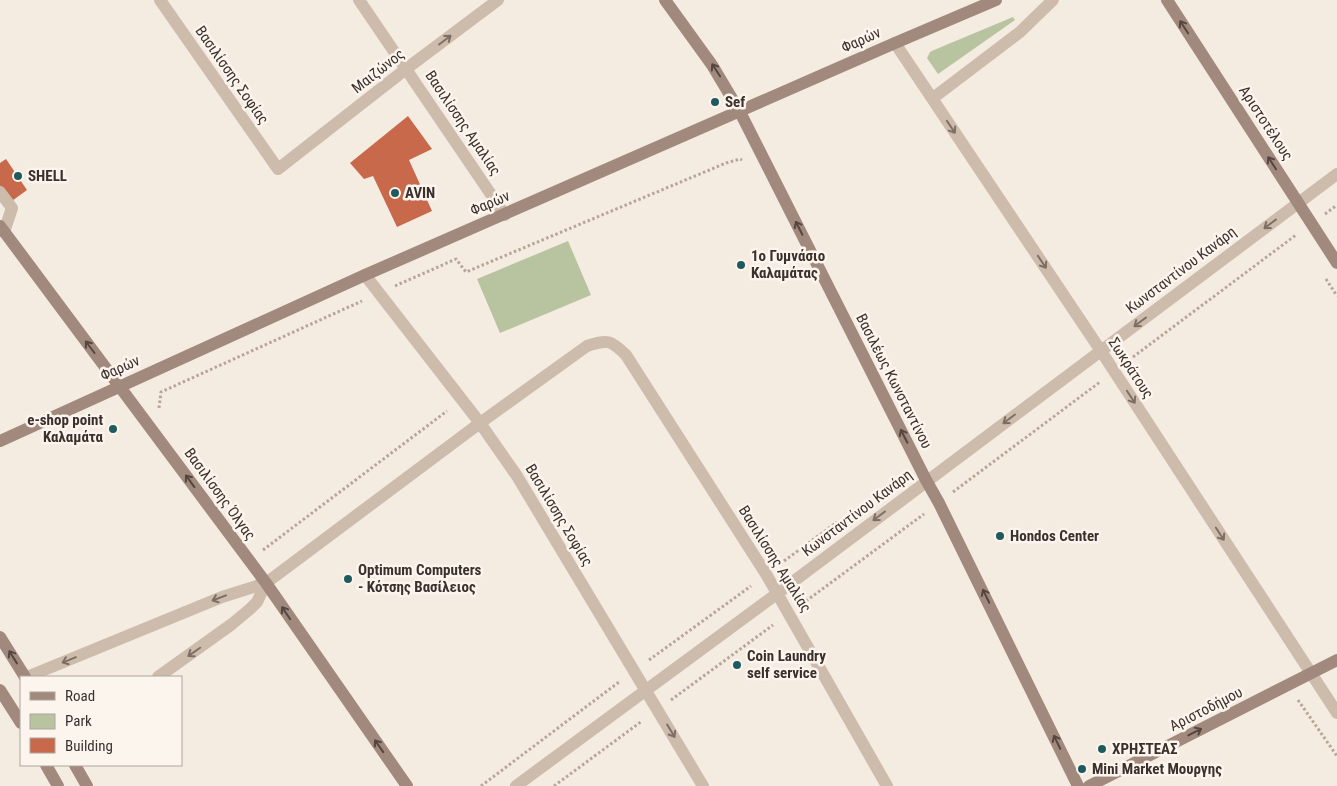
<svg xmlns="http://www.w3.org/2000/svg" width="1337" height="786" viewBox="0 0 1337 786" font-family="'Roboto Condensed',sans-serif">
	<rect width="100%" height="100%" fill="#f4ebe1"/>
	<path fill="#b8c4a0" d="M1013,17L1015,20L938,74L927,58L930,52L934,50Z
		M568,241L591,295L500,333L477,279Z"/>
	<path fill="#c8694b" d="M408,116L432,149L409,160L432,211L397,227L373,176L364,179L350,163Z
		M6,159L27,190L5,206L0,199V163Z"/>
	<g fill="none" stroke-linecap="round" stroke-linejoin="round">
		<path stroke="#b9a596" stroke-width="3" stroke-dasharray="2.5 2.5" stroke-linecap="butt" d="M1325,214L1337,205
			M1326,279L1337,296
			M395,286L456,259L466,272L726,163L740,159L742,160
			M1129,360L1296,235
			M159,408L161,392L362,301
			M953,492L1100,382
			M263,550L447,411
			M780,564L837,522
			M802,604L924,514
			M649,660L751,586
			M671,700L773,625
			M1298,700L1337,756
			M481,786L619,682
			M554,786L642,721"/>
		<path stroke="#cdbbac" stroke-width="12" d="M0,192L12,208L4,232"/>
		<path stroke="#cdbbac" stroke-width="12" d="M160,0L278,169L406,69L498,0
			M359,0L505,215
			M895,43L1101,351L1337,713
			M933,98L1020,32L1053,0
			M365,275L480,423L517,476L703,786
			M27,677L222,597L266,583L480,423L587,346C607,339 611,340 626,355L766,574L887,786
			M158,677L232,624L250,609L257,602L266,583
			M516,786L778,593L1337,174"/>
		<path stroke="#a18a7d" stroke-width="12" d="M665,0L712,65L740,112L926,480L939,503L1078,786
			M1167,0L1337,263
			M0,226L266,583L407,786
			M0,441L365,275L895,43L996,0
			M0,637L25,677
			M0,690L21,723
			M46,765L58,786
			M75,765L87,786
			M1089,786L1337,660"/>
	</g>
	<defs><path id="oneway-shaft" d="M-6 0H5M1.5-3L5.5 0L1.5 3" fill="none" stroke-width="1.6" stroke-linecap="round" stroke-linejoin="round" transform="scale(1.25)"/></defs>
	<g stroke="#544640">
		<use href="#oneway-shaft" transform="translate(1184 27) rotate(-123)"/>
		<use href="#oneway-shaft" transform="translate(716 70) rotate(-123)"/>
		<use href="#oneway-shaft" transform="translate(1272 163) rotate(-123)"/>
		<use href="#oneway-shaft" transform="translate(799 228) rotate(-117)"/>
		<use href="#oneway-shaft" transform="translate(90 347) rotate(-127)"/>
		<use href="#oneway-shaft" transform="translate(904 436) rotate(-117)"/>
		<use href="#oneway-shaft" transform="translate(190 481) rotate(-126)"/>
		<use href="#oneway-shaft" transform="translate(986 596) rotate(-116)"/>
		<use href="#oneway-shaft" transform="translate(286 613) rotate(-124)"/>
		<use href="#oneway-shaft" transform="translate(13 657) rotate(-122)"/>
		<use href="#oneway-shaft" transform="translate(1195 732) rotate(-27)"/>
		<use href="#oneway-shaft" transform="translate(1057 742) rotate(-116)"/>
		<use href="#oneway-shaft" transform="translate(379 746) rotate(-125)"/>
	</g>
	<g stroke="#7d6f65">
		<use href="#oneway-shaft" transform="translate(445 40) rotate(-37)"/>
		<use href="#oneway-shaft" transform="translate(951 127) rotate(56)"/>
		<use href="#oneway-shaft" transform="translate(1270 224) rotate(143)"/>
		<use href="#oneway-shaft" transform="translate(1042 262) rotate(56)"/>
		<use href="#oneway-shaft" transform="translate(1140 322) rotate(143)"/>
		<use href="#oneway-shaft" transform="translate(1131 397) rotate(57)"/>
		<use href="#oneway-shaft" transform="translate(1009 419) rotate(143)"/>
		<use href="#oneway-shaft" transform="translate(879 516) rotate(143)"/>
		<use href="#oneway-shaft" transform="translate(1220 534) rotate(57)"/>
		<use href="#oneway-shaft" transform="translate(219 598) rotate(159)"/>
		<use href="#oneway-shaft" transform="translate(194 652) rotate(145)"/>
		<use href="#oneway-shaft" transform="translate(69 660) rotate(158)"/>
		<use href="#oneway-shaft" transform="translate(671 731) rotate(59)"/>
	</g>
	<g fill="#1f5a5e" stroke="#fbf5ee" stroke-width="2">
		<circle cx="715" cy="102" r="5"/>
		<circle cx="18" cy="176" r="5"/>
		<circle cx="395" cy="193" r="5"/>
		<circle cx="741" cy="265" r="5"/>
		<circle cx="113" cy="429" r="5"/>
		<circle cx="1000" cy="536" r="5"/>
		<circle cx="348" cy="579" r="5"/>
		<circle cx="737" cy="665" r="5"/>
		<circle cx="1102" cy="749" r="5"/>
		<circle cx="1082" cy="769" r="5"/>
	</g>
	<g text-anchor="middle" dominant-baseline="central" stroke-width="5" stroke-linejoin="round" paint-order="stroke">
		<g font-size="15" fill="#3b302b" stroke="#fbf5ee">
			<text transform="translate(861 40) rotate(-24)">Φαρών</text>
			<text transform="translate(378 71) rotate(-38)">Μαιζώνος</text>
			<text transform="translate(232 75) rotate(55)">Βασιλίσσης Σοφίας</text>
			<text transform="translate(463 123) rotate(56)">Βασιλίσσης Αμαλίας</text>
			<text transform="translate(1266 123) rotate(57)">Αριστοτέλους</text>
			<text transform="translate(490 203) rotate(-23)">Φαρών</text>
			<text transform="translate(1181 270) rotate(-37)">Κωνσταντίνου Κανάρη</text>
			<text transform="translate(120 368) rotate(-24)">Φαρών</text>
			<text transform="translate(1131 368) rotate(57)">Σωκράτους</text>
			<text transform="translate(894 381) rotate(63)">Βασιλέως Κωνσταντίνου</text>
			<text transform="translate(220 494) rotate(54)">Βασιλίσσης Όλγας</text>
			<text transform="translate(857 513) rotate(-37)">Κωνσταντίνου Κανάρη</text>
			<text transform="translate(559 515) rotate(59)">Βασιλίσσης Σοφίας</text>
			<text transform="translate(775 559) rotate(58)">Βασιλίσσης Αμαλίας</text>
			<text transform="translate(1206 709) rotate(-27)">Αριστοδήμου</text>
		</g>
		<g font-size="15" font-weight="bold" fill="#3b302b" stroke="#fbf5ee" text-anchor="start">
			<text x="725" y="102">Sef</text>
			<text x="28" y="176">SHELL</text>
			<text x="405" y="193">AVIN</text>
			<text x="751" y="256">1ο Γυμνάσιο<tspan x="751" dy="17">Καλαμάτας</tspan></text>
			<text x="103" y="420" text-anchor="end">e-shop point<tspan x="103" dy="17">Καλαμάτα</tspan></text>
			<text x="1010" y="536">Hondos Center</text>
			<text x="358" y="570">Optimum Computers<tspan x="358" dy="17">- Κότσης Βασίλειος</tspan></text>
			<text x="747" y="656">Coin Laundry<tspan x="747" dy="17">self service</tspan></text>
			<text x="1112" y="749">ΧΡΗΣΤΕΑΣ</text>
			<text x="1092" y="769">Mini Market Μουργης</text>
		</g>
	</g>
	<rect x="20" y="676" width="162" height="90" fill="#fbf5ee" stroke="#aea6a0"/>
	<rect x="30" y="692" width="25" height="8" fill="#a18a7d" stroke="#aea6a0"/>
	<text x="65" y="701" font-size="15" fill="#3b302b">Road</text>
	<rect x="30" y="714" width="25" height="15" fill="#b8c4a0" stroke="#aea6a0"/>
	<text x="65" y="726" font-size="15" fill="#3b302b">Park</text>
	<rect x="30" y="738" width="25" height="15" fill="#c8694b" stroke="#aea6a0"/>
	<text x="65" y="751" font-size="15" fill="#3b302b">Building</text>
</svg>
